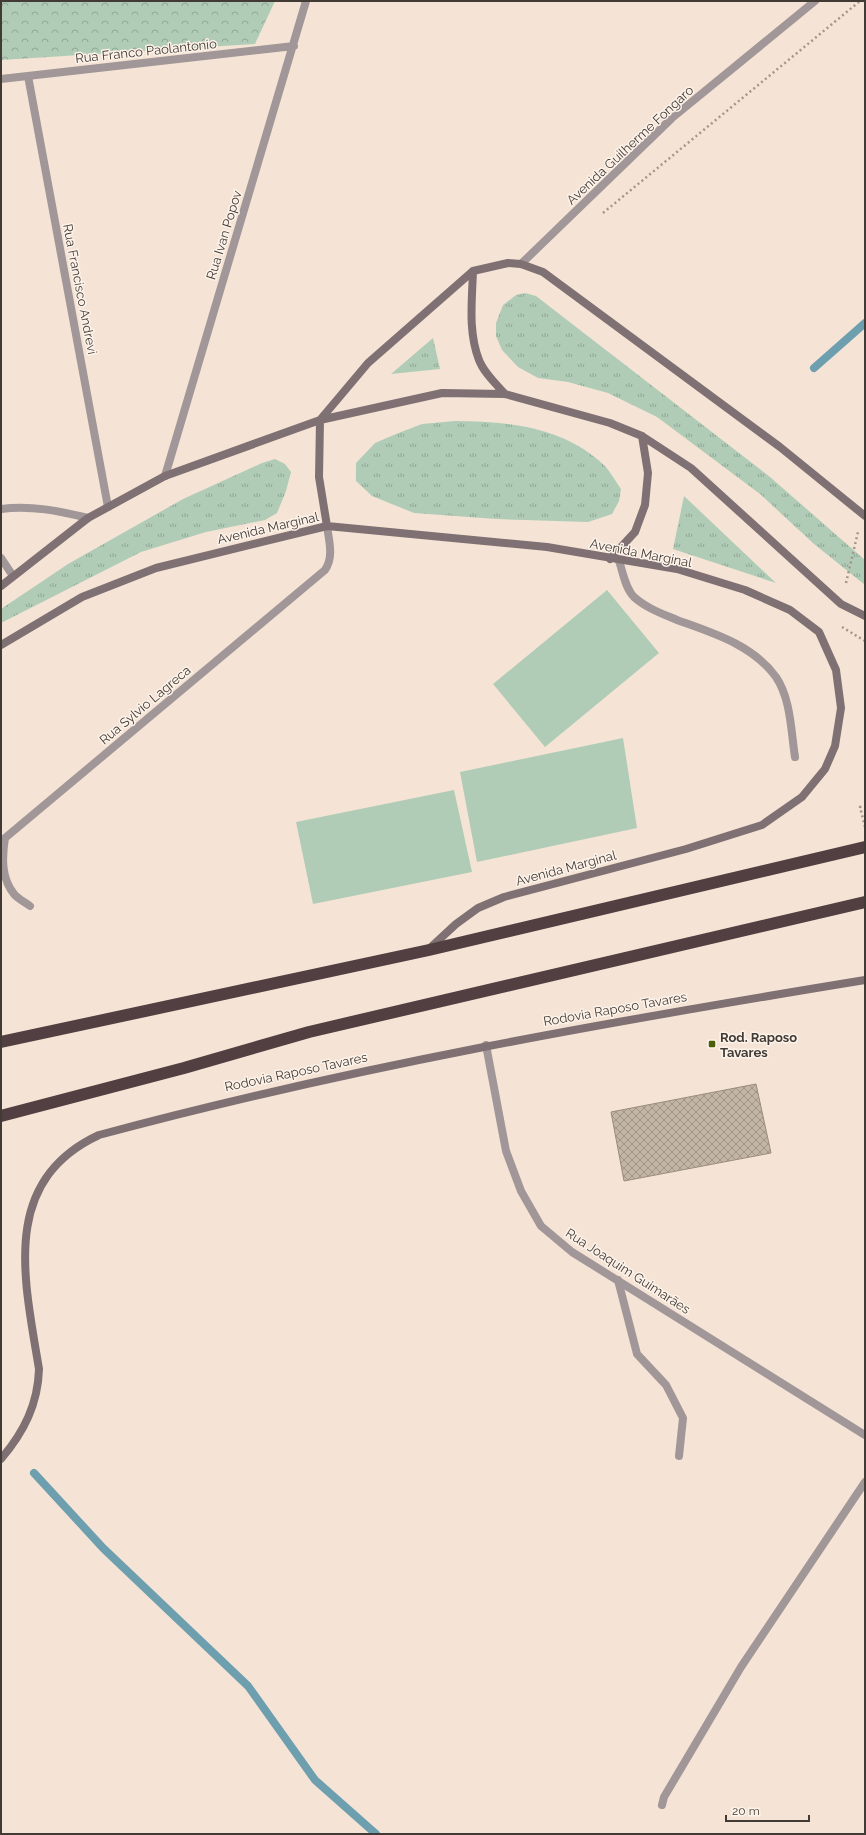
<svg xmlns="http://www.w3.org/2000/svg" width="866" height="1835" viewBox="0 0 866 1835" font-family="Raleway,sans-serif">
	<defs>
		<pattern id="grass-tufts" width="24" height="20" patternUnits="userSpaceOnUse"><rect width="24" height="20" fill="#b0ccb7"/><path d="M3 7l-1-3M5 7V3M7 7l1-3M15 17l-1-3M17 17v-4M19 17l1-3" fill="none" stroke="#91a796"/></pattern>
		<pattern id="forest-crowns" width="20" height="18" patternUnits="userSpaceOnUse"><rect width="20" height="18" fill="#b0ccb7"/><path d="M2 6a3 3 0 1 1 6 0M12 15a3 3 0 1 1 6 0" fill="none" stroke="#91a796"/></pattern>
		<pattern id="building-cross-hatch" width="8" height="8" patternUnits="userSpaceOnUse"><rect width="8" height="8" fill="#c3b5a5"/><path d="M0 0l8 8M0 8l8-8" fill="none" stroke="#a09487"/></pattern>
	</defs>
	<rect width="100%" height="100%" fill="#f5e4d5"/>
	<path fill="url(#grass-tufts)" d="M525,293L536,296L770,477L865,560V585L814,544L760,494L657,417L608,393L568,382L538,378L518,367L502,350L496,336V323L503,305L516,295Z
		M433,338L440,369L391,374Z
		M455,421C508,421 565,427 605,466C611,473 616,482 621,489L619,501L612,514L588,522L496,519L414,513L372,496L356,481V463L375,443L396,434L422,424Z
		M275,459L285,464L291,472L286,491L277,513L265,520L206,532L141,552L1,623V609L68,564L183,499L262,463Z
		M684,496L776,583L673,549Z"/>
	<path fill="url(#forest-crowns)" d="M1,1H275L255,44L1,60Z"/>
	<path fill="#b0ccb7" d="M607,590L659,653L545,747L493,684Z
		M623,738L637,828L477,862L460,772Z
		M454,790L472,872L313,904L296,822Z"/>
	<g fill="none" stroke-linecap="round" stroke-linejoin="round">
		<path stroke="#6e9faf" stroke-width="8" d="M814,368L865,323
			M34,1473L103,1548L248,1686L315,1780L376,1834"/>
	</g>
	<path fill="url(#building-cross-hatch)" stroke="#998c7c" d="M756,1084L771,1153L624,1181L611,1112Z"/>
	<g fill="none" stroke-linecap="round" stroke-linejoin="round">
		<path stroke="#a2968b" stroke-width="2.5" stroke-dasharray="2 3" stroke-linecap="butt" d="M603,213L860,1
			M846,583L858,532
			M842,627L865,641
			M865,827L860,807L865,806"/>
		<path stroke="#a19798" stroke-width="8" d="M619,561C623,572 625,588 634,597C646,608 663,614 677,620C713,633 753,645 776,677C791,699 791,732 795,757
			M618,1280L637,1354L666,1385L683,1418L679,1456
			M662,1805L664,1797L741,1667L865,1482"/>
		<path stroke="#a19798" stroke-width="8" d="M28,76L108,507
			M1,79L294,46
			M521,264L672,118L815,1
			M165,476L306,1
			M1,509C31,505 59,511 88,518
			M1,558L13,576
			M30,906C25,902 18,899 14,894C1,878 2,857 5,838L325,570C334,557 329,541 327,526
			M486,1045L506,1151L521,1191L541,1226L572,1252L865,1435"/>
		<path stroke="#7f7173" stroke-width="8" d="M473,271C472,301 468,332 479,360C484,373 496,384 505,394
			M320,420L368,363L473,271L508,263L521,264L543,272L780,447L865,516
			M320,420L319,477L327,526
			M610,559L635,532L645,505L648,473L642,436
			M1,586L88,518L165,476L320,420L442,393L505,394L610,423L642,436L691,468L841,604L865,616
			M1,645L82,597L156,568L327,526L547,547L677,569L745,590L790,610L819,632L836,670L841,708L835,746L825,769L802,797L762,825L686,849L504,897L478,908L456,924L429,949
			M1,1459C24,1432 38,1404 39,1369C24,1278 0,1181 99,1135C351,1067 608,1022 865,980"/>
		<path stroke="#523f42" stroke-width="12" d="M1,1042L429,950L865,847
			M1,1116L184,1068L309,1032L865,902"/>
	</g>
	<rect fill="#4c6008" stroke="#fdf3ea" stroke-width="1.5" x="708" y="1040" width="8" height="8" rx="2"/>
	<g text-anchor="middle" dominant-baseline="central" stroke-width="3" stroke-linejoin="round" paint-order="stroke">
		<g font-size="13" fill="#423b35" stroke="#fdf3ea">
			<text transform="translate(146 51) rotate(-6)">Rua Franco Paolantonio</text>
			<text transform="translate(630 145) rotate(-43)">Avenida Guilherme Fongaro</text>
			<text transform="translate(224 235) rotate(-73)">Rua Ivan Popov</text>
			<text transform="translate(80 289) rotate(79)">Rua Francisco Andrevi</text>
			<text transform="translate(268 528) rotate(-13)">Avenida Marginal</text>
			<text transform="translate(641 553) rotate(11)">Avenida Marginal</text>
			<text transform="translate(145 705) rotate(-40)">Rua Sylvio Lagreca</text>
			<text transform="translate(566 868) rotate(-15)">Avenida Marginal</text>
			<text transform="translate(615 1009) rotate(-10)">Rodovia Raposo Tavares</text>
			<text transform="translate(296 1072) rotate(-12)">Rodovia Raposo Tavares</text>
			<text transform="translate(628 1271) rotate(33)">Rua Joaquim Guimarães</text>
		</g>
		<g font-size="13" font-weight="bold" fill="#423b35" stroke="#fdf3ea" text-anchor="start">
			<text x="720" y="1037">Rod. Raposo<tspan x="720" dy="15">Tavares</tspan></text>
		</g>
	</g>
	<rect width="866" height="1835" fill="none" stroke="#423b35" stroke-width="4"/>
	<path d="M726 1815v6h83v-6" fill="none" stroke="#423b35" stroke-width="2"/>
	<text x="732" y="1815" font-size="12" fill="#423b35" stroke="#fdf3ea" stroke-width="3" paint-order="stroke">20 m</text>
</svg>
